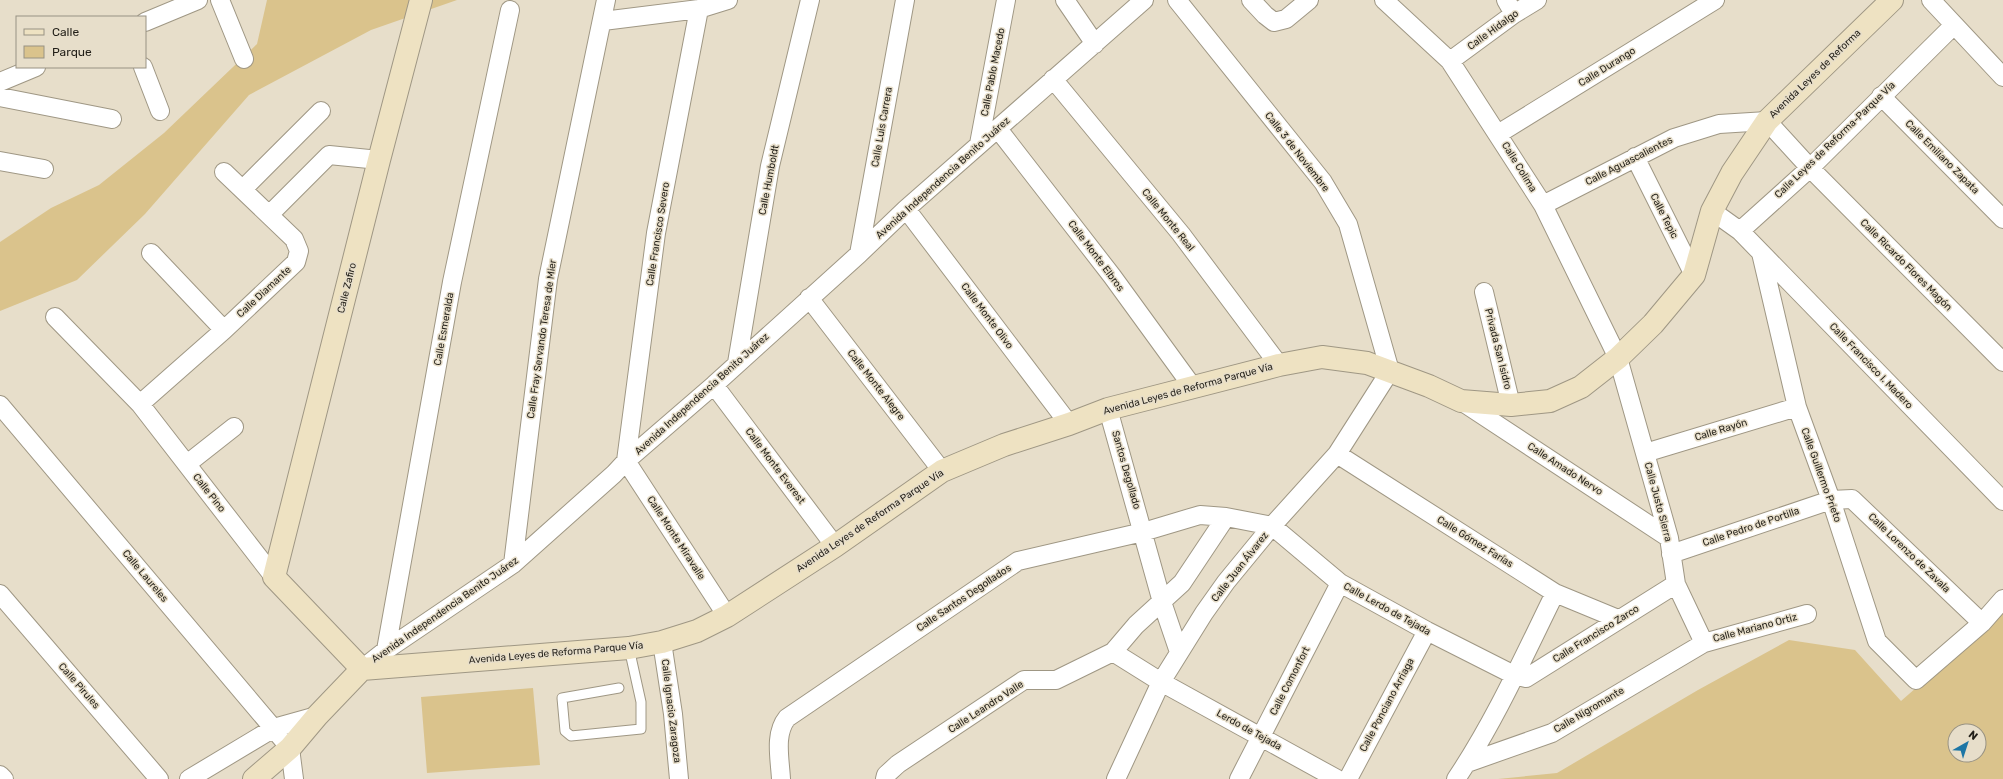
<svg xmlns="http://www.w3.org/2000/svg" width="2003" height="779" viewBox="0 0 2003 779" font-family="Rubik,sans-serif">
	<rect width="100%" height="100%" fill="#e7deca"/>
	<path fill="#dac38c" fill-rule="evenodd" d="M267,0H457L371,30L249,95L145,214L77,280L0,311V242L51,208L99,185L164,133L257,44Z
		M2003,612V779H1498L1557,773L1698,690L1789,640L1855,650L1901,701ZM1955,731H1979V755H1955Z
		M533,688L540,765L427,773L421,697Z"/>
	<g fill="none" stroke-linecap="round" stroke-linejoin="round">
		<defs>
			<path id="lane" d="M619,688L562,698L565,731L571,736L641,729V702L629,648"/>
			<path id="street" d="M220,0L244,59
				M1065,0L1095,44
				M1251,0L1265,15L1274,22L1286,19L1309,0
				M1384,0L1450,61L1543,205L1618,358L1669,538L1676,584L1704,643
				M1506,0L1514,14
				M1931,0L2003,77
				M699,9L656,233L626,461L727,616
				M603,21L699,9L728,0
				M145,22L198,0
				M1450,61L1514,14L1537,0
				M143,67L160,111
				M1053,79L1181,234L1279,365
				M0,82L36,67
				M1881,96L2003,219
				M0,97L112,119
				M998,129L1112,276L1192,386
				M1498,134L1715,0
				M979,144L1006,0
				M1635,157L1694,275
				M0,161L44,169
				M243,189L321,111
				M1543,205L1674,138L1719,124L1767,121L1810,168L2003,362
				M906,209L1069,424
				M1712,211L1740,231L1810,168L1954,25
				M269,215L329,155L379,160
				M1740,231L2003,501
				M151,253L224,330
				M1761,253L1797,407L1831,500L1877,641L1916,680L1982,623L2003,599
				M859,254L905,0
				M1484,292L1511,405
				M809,298L942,471
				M55,317L140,404L274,577
				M737,363L770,166L810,0
				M714,385L835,546
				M1461,401L1669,538
				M140,404L224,330L296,262L299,251L294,239L224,172
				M0,405L290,748L294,779
				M1108,409L1162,602L1179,652
				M1645,453L1797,407
				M1337,454L1555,593L1618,619
				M187,464L234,427
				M1671,554L1831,500L1852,499L1982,623
				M513,564L548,279L606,0
				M0,594L159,779
				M662,642L673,714L679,779
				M386,650L452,282L510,10
				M1113,652L1161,682L1337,779
				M362,669L386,650L513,564L614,474L626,461L714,385L859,254L906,209L1144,0
				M1467,763L1552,733L1704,643L1807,614
				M0,775L4,779
				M189,779L274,728L317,716
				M781,779C780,759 774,734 787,718L1018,561L1143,532L1200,515L1226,517L1272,526L1340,583L1427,631L1514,675L1526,678L1676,584
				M885,779L886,775L898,764L1024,680H1056L1113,652L1136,625L1182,583L1226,517
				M1116,779L1161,682L1204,613L1226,582L1272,526L1337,454L1390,371L1348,224L1323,182L1177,0
				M1239,779L1340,583
				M1348,779L1427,631
				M1456,779C1494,723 1525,654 1555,593"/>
			<path id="secondary" d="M362,669L629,648L662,642L697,631L727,616L835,546L942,471L1004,445L1069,424L1108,409L1279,365L1322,357L1367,363L1429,386L1461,401L1511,405L1550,401L1581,387L1618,358L1653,324L1694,275L1712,211L1732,173L1767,121L1892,0
				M362,669L274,577L379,160L421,0
				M254,779L290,748L317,716L362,669"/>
		</defs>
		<use href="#lane" stroke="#9f9784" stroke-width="11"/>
		<use href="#street" stroke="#9f9784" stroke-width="20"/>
		<use href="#secondary" stroke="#9f9784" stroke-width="24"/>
		<use href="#lane" stroke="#fff" stroke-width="9"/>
		<use href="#street" stroke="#fff" stroke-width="18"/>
		<use href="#secondary" stroke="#eee2c2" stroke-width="22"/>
	</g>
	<g text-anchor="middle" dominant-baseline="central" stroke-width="3" stroke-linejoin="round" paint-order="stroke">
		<g font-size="10" fill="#221f18" stroke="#e7deca">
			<text transform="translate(1493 30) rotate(-36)">Calle Hidalgo</text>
			<text transform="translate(1607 67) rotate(-32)">Calle Durango</text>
			<text transform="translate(993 72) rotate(-79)">Calle Pablo Macedo</text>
			<text transform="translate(1815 74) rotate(-44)">Avenida Leyes de Reforma</text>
			<text transform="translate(882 127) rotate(-80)">Calle Luis Carrera</text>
			<text transform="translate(1835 140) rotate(-44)">Calle Leyes de Reforma-Parque Vía</text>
			<text transform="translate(1297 152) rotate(52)">Calle 3 de Noviembre</text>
			<text transform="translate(1942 157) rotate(45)">Calle Emiliano Zapata</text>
			<text transform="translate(1629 161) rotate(-27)">Calle Aguascalientes</text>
			<text transform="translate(1519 167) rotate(58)">Calle Colima</text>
			<text transform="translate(943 178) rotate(-42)">Avenida Independencia Benito Juárez</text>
			<text transform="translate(769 180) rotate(-79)">Calle Humboldt</text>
			<text transform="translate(1664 216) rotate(63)">Calle Tepic</text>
			<text transform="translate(1168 220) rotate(51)">Calle Monte Real</text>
			<text transform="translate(658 234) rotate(-81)">Calle Francisco Severo</text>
			<text transform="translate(1096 256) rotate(53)">Calle Monte Elbros</text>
			<text transform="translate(1906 265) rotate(45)">Calle Ricardo Flores Magón</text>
			<text transform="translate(347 288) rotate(-76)">Calle Zafiro</text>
			<text transform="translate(264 292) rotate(-43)">Calle Diamante</text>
			<text transform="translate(987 316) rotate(53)">Calle Monte Olivo</text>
			<text transform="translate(444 329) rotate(-80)">Calle Esmeralda</text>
			<text transform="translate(542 339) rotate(-82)">Calle Fray Servando Teresa de Mier</text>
			<text transform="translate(1498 349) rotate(76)">Privada San Isidro</text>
			<text transform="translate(1871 366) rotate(46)">Calle Francisco I. Madero</text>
			<text transform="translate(876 385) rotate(52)">Calle Monte Alegre</text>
			<text transform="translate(1188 389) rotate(-15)">Avenida Leyes de Reforma Parque Vía</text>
			<text transform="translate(702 394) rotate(-42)">Avenida Independencia Benito Juárez</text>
			<text transform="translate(1721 430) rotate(-17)">Calle Rayón</text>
			<text transform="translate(775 466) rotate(53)">Calle Monte Everest</text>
			<text transform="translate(1565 469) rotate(33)">Calle Amado Nervo</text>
			<text transform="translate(1126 470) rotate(74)">Santos Degollado</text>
			<text transform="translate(1821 475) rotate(70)">Calle Guillermo Prieto</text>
			<text transform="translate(209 493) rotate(52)">Calle Pino</text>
			<text transform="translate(1658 502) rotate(75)">Calle Justo Sierra</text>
			<text transform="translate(870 521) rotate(-34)">Avenida Leyes de Reforma Parque Vía</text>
			<text transform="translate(1751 527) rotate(-19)">Calle Pedro de Portilla</text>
			<text transform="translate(676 538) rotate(57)">Calle Monte Miravalle</text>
			<text transform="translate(1475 542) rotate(32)">Calle Gómez Farías</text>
			<text transform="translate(1909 553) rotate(44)">Calle Lorenzo de Zavala</text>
			<text transform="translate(1240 567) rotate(-52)">Calle Juan Álvarez</text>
			<text transform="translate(145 576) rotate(50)">Calle Laureles</text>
			<text transform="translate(964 598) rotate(-34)">Calle Santos Degollados</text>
			<text transform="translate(1387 609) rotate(29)">Calle Lerdo de Tejada</text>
			<text transform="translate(445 610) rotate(-35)">Avenida Independencia Benito Juárez</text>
			<text transform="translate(1755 628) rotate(-15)">Calle Mariano Ortiz</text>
			<text transform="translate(1596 634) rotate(-32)">Calle Francisco Zarco</text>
			<text transform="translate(556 653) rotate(-5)">Avenida Leyes de Reforma Parque Vía</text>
			<text transform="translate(1290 681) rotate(-63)">Calle Comonfort</text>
			<text transform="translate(79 686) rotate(49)">Calle Pirules</text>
			<text transform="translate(1387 705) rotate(-62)">Calle Ponciano Arriaga</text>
			<text transform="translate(986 707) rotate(-33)">Calle Leandro Valle</text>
			<text transform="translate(1589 710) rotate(-31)">Calle Nigromante</text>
			<text transform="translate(671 711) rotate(83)">Calle Ignacio Zaragoza</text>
			<text transform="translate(1249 730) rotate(29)">Lerdo de Tejada</text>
		</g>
	</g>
	<rect x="16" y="16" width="130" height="52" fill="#e7deca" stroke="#989283"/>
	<rect x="24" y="29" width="20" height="6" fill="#eee2c2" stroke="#989283"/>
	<text x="52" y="36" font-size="12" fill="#221f18">Calle</text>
	<rect x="24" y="46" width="20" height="12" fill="#dac38c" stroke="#989283"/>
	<text x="52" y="56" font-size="12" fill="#221f18">Parque</text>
	<g transform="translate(1967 743) rotate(39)"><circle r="19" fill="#e7deca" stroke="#989283"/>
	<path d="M0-3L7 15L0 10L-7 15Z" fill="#1d76a5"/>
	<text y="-6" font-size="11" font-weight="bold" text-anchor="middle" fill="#221f18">N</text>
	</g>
</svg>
